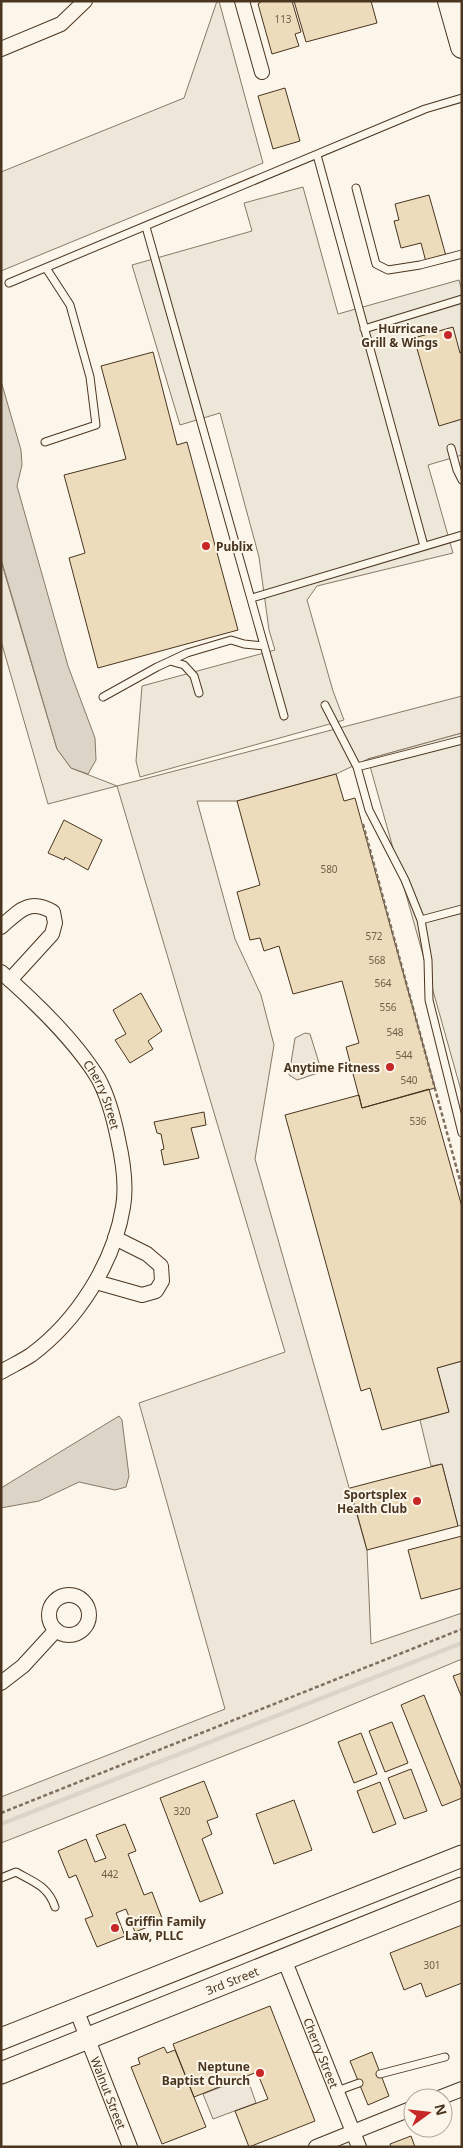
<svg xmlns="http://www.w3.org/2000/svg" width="463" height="2148" viewBox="0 0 463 2148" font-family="'Noto Sans',sans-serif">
	<rect width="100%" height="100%" fill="#fbf6e9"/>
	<path fill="#ede6d9" stroke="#887966" d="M217,1H219L263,163L1,271V172L184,98Z
		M1,561L57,749L71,768L117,786L462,696V733L368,759L336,774L237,801H197L235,939L261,995L274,1045L255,1159L367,1550L371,1644L462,1613V1659L303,1725L1,1843V1797L225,1709L139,1403L285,1352L117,786L48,804L1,641Z
		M305,1033L310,1034L320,1066L318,1073L297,1080L289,1075L295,1038Z
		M247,2077L256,2103L213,2119L203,2094Z"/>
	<path fill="#ede7d9" stroke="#887966" d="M303,187L338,314L459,280L462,291V353L415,338L439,425L462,419V455L428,465L453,553L317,586L307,600L333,691L344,720L140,777L136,761L142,686L275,650L269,630L259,557L220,413L180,425L132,265L252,231L244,203Z
		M462,733V1094L368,759Z
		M462,1361V1525L458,1526L442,1464L431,1466L420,1420L449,1412L437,1368Z"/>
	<path fill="#dcd4c6" stroke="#887966" d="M1,381L21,450L22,465L17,486L68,666L95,738L96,760L88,774L71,768L57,749L1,559Z
		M119,1416L122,1420L129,1476L126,1487L115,1490L79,1482L39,1501L1,1508V1488Z"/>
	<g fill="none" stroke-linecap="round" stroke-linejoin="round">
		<path stroke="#dcd4c6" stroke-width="4.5" d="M1,1824L462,1643"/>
	</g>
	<path fill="#ecdcbc" stroke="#4a3520" d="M262,1H292L301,32L295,34L299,46L272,54L258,4Z
		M294,1H371L377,23L306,42Z
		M285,88L300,141L273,149L258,96Z
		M429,195L446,256L426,262L421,243L401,248L394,221L399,220L395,204Z
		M453,327L460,353H462V419L439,426L414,338Z
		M153,352L177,445L187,442L238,630L98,668L69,558L85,553L64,475L126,459L101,366Z
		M336,774L344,801L355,798L435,1088L362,1108L346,1047L359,1043L342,981L293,994L279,946L264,951L260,938L250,940L237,892L260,885L237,801Z
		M64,820L102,840L88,870L65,857L64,860L48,853Z
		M141,993L162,1031L148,1041L153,1049L130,1063L115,1040L126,1034L113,1010Z
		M429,1089L462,1207V1361L437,1368L449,1412L382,1430L370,1388L361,1391L285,1115L359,1095L362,1108Z
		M204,1112L206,1125L191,1128L199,1158L164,1165L161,1150L164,1149L161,1134L157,1133L154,1122Z
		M442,1464L458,1526L367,1550L350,1488Z
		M462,1536V1588L421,1599L408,1550Z
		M462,1673V1698L453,1676Z
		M424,1695L462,1790V1798L442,1806L401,1705Z
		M392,1722L408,1763L385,1772L369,1731Z
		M361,1733L377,1774L354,1783L338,1742Z
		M411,1769L427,1811L404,1819L388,1778Z
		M204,1781L218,1817L207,1821L212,1834L202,1839L223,1893L200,1902L160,1798Z
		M380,1782L396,1824L373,1833L357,1791Z
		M294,1800L312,1850L274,1864L256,1814Z
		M125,1824L136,1851L128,1854L144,1895L152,1892L163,1921L135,1932L126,1909L116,1913L125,1936L97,1947L85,1919L93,1916L76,1875L69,1878L58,1851L86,1839L95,1862L106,1858L96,1835Z
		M462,1925V1983L426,1997L421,1983L404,1990L390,1953Z
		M270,2006L315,2121L249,2147L235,2111L268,2099L257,2072L194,2097L173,2044Z
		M164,2047L167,2053L175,2050L206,2127L162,2144L131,2067L140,2064L138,2058Z
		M372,2052L389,2096L368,2105L350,2061Z
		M411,2136L415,2147H391L390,2144Z"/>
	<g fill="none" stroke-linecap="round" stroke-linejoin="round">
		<defs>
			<path id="service" d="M317,155L424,546
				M356,188L376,264L388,270L420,265L462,254
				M146,227L284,716
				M9,283L425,109L462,98
				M364,329L462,299
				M45,442L96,425L90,377L70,305L46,268
				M451,448L457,470L462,480
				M252,598L462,535
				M170,661L187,653L231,640L244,644L264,646
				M103,697L157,667L170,661L184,665L194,676L199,693
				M325,705L357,767L369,810L405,880L421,920L428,960L429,1000L462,1133
				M357,767L462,740
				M421,920L462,909
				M1,1878L16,1872C35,1883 48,1886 55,1907
				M380,2074L445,2057
				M337,2091L359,2083"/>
			<g id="minor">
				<path d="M242,1L262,72"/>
				<path d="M1,49L61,24L85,1"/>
				<path d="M1,927C19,911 29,898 53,912L55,923L52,934L10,980"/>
				<path id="s1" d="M1,972C33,1000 76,1042 98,1078C108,1096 114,1119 118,1139C123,1161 127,1185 123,1207C114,1263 77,1321 31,1355C22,1361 11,1366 1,1372"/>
				<path d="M96,1282L142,1295L156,1291L162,1281L161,1266L147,1254L115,1238"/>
				<circle cx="69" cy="1615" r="20"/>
				<path d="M1,1683L23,1666L56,1630"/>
				<path id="s2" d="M284,1959L359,2147"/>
				<path id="s3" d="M76,2009L130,2147"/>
				<path d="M439,2098L462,2089"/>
				<path d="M316,2147L413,2108"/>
			</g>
			<g id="primary">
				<path d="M1,2039L462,1856"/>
				<path id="s4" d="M1,2073L462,1888"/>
			</g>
			<path id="trunk" d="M449,1L462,47"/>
		</defs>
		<use href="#service" stroke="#4a3520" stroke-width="9"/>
		<use href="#minor" stroke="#4a3520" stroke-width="16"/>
		<use href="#primary" stroke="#4a3520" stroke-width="23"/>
		<use href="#trunk" stroke="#4a3520" stroke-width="24"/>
		<path stroke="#7f6f5c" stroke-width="2.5" stroke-dasharray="4 2.5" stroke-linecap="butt" d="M363,824L462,1188
			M1,1813L462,1629"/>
		<use href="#service" stroke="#fbf6e9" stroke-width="7"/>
		<use href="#minor" stroke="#fbf6e9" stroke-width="14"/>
		<use href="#primary" stroke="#fbf6e9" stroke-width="21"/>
		<use href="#trunk" stroke="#fbf6e9" stroke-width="22"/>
	</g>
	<g fill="#c62828" stroke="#fbf6e9" stroke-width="2">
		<circle cx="448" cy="335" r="5"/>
		<circle cx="206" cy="546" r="5"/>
		<circle cx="390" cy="1067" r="5"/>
		<circle cx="417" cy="1501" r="5"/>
		<circle cx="115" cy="1928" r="5"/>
		<circle cx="260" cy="2073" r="5"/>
	</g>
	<g text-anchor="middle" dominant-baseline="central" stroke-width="4" stroke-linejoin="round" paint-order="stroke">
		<g font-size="10" fill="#725f47">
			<text x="283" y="19">113</text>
			<text x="329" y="869">580</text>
			<text x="374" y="936">572</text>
			<text x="377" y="960">568</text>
			<text x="383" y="983">564</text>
			<text x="388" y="1007">556</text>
			<text x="395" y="1032">548</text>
			<text x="404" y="1055">544</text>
			<text x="409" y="1080">540</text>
			<text x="418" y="1121">536</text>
			<text x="182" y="1811">320</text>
			<text x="110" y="1874">442</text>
			<text x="432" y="1965">301</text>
		</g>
		<g font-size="12" font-weight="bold" fill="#4a3520" stroke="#fbf6e9" text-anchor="end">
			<text x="438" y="328">Hurricane<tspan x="438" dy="14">Grill &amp; Wings</tspan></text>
			<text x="216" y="546" text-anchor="start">Publix</text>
			<text x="380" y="1067">Anytime Fitness</text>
			<text x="407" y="1494">Sportsplex<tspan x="407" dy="14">Health Club</tspan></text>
			<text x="125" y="1921" text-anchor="start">Griffin Family<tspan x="125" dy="14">Law, PLLC</tspan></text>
			<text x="250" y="2066">Neptune<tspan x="250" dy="14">Baptist Church</tspan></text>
		</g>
		<g font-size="12" fill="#4a3520" stroke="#fbf6e9">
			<text stroke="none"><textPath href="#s1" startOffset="161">Cherry Street</textPath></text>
			<text stroke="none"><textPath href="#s4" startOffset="249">3rd Street</textPath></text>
			<text stroke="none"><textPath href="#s2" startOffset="101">Cherry Street</textPath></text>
			<text stroke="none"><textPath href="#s3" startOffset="90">Walnut Street</textPath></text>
		</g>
	</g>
	<rect width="463" height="2148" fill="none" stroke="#4a3520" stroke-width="5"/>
	<g transform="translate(428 2113) rotate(75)"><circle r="24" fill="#fbf6e9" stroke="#b4a999"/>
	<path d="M0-4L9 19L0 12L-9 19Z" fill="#c62828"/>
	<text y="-8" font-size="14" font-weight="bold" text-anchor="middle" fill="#4a3520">N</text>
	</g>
</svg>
